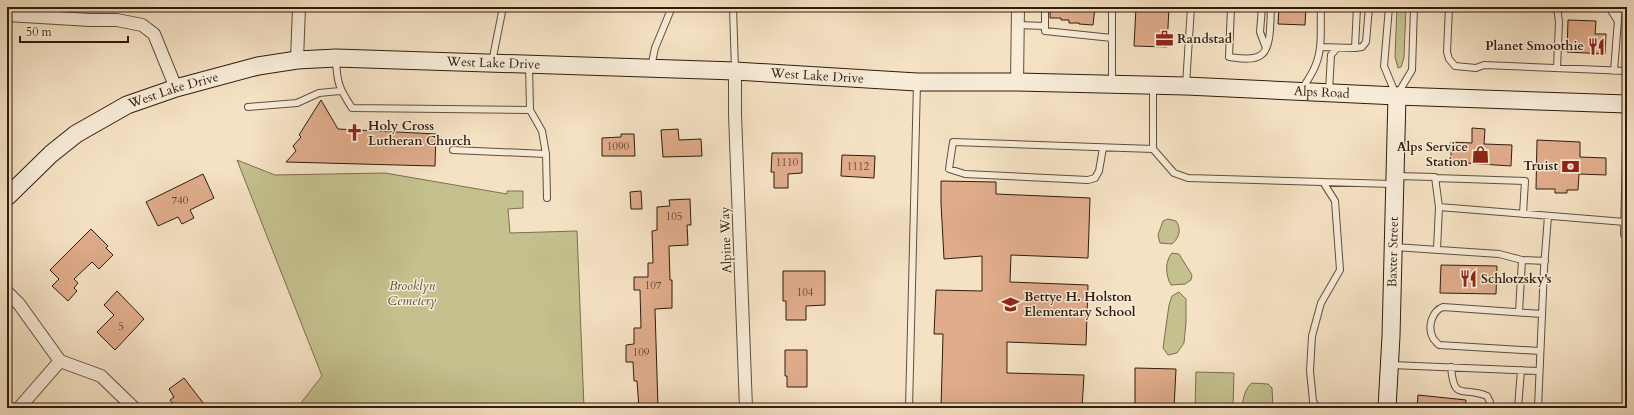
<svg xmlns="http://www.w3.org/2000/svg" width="1634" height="415" viewBox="0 0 1634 415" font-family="Cardo,serif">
	<rect width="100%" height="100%" fill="#f5e2c4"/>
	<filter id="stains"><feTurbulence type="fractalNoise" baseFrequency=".005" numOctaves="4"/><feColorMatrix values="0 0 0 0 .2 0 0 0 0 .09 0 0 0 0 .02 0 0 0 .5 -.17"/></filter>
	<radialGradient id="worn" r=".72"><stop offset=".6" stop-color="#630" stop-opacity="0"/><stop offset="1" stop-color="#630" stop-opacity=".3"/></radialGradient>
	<path fill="#c4c18f" stroke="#7a6f4e" d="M1397,7H1406L1404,58L1401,67L1398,68L1395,57Z
		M237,160L275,175L385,173L507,194V191H523V208L508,209L510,233L577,231L584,408H297L322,376Z
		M1168,219L1176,221C1182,229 1179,238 1172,244L1160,243L1158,235L1163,221Z
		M1172,253L1179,254L1192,275L1191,280L1185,284L1171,285C1165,275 1165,261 1172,253Z
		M1179,292L1186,299V322L1184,343L1177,353L1168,355L1163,348L1169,305L1172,296Z
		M1196,372L1234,373L1233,408H1195Z
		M1252,383L1268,384L1272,388L1273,408H1242C1243,399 1245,388 1252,383Z"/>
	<path fill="#e0ac8c" stroke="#301d0c" d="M1050,7H1095L1093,25L1079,24V23H1069V20H1061V18H1050Z
		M1136,7H1169L1167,47L1134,46Z
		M1279,7H1306L1305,25L1278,24Z
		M1568,20L1596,21L1595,34H1606L1605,54L1567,52Z
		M321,100L338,129L436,134L435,166L286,162L296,151L293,146L301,137L299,135Z
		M1472,128L1485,129L1484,144L1512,145L1511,166L1451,162V142L1472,143Z
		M678,129L679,140L701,139L702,156L663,157L661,130Z
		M621,134H634L635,156H602V138L621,137Z
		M1537,140L1580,142V157L1606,158V175L1579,174L1578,190H1567V193H1555V189H1536Z
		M772,153H802V173L788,174V188H774V172H771Z
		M842,155L875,156L874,178L841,176Z
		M203,174L214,198L190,210L194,218L182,224L178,217L158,226L146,202Z
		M941,181L996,182V194L1090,198L1088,258L1011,255L1010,282L1088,285L1086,345L1007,342V373L1084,375L1082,408H941L943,334H934L936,290L982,291V256L944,259L941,203Z
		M641,191L642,209H631L630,192Z
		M690,199L691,225H687L688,245L669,246L670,280H672V308L655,309L658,408H639L637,381H634L633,362H626V345L634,344V328H641L640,290H634V277H648V263H653L652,231L657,230V207L670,206L669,200Z
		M91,229L108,246L106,248L113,255L99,269L92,262L74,279L78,283L74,288L77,291L68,301L52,286L59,279L50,270Z
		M1441,265L1497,266L1496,294L1440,293Z
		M783,271H825V305L806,306V320H786V301H783Z
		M117,291L144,319L115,350L97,332L114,315L104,305Z
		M785,350H807V387H787V376H785Z
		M1135,368L1176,369L1174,408H1135Z
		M184,378L207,408H176L170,400L174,397L169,389Z
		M1418,395L1466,400L1465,408H1417Z"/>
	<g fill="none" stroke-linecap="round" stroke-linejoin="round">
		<defs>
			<path id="lane" d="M733,7L735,70
				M1045,7V31L1112,38
				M1112,7V83
				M1231,7L1229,57C1238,58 1253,61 1261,55C1272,48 1270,19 1271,7
				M1262,7L1260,32L1266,48
				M1389,7L1384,66L1396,95
				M1449,7L1447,52L1449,59L1455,66L1476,68L1484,65L1627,71
				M1609,7L1617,20
				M1018,25L1045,26
				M1320,47L1355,48L1357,7
				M1355,48L1362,47L1366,42L1369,7
				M336,60C337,83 339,88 352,108L530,110L529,65
				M492,62L503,7
				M651,67L655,48L672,7
				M1557,68L1559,22L1557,7
				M1614,71L1619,7
				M1186,85L1191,7
				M1153,86V149L1174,173L1188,178L1393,184
				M1302,89C1307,81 1313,73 1316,64C1323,47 1320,25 1321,7
				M1329,91L1331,55L1337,48
				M1397,95L1412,70L1414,7
				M248,107L297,103L319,93L340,91
				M530,110L542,131L546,154L547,198
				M1103,148L1099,171L1095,178L1088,180L965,174L949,169L953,142L1153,149
				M453,150L546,154
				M1396,176L1435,177L1439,207L1625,222
				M1435,178L1525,181L1523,214
				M1624,234L1627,106
				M1394,247L1499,254L1522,260L1519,312
				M1437,249L1439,207
				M1522,260L1545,261
				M1540,351L1439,345C1437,343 1434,340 1433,338C1427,327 1432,311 1443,307L1542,314
				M1391,365L1539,371
				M1451,367C1454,402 1462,386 1487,396L1490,402V408
				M909,408L917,83
				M1317,408L1313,401L1310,371L1312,336L1321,303L1340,270L1335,201L1323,182
				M1518,408L1521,370
				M1538,408L1544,268L1548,216"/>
			<path id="street" d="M7,15L90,20H117L142,25L154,34L176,88
				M297,60L299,7
				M735,71V114L746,408
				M1017,82L1018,7
				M7,292L19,304L60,361L101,376L134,408
				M19,408L60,361"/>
			<g id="secondary">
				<path id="s1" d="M7,197L51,154L76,134L127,105L176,88L258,66L297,60L336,58L735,71L917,82H1017L1186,86L1397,96L1627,104"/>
				<path id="s2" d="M1387,408L1391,336L1397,96"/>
			</g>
		</defs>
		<use href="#lane" stroke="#614e3a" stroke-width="8"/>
		<use href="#street" stroke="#614e3a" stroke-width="14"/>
		<use href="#secondary" stroke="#301d0c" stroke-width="19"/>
		<use href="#lane" stroke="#f8ecd9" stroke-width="6"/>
		<use href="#street" stroke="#f8ecd9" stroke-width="12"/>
		<use href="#secondary" stroke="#f8ecd9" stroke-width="17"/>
	</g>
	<defs>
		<symbol id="office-bare" viewBox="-9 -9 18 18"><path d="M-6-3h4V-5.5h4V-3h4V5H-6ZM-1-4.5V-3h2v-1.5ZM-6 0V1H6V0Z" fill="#8f2418" stroke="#f8ecd9" stroke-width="2.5" paint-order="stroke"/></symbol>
		<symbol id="restaurant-bare" viewBox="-9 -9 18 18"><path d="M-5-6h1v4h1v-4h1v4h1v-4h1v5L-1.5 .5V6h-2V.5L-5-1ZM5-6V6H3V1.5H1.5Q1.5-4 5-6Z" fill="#8f2418" stroke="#f8ecd9" stroke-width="2.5" paint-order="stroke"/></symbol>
		<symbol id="church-bare" viewBox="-9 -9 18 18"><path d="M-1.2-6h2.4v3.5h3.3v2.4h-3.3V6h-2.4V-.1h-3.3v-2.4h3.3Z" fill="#8f2418" stroke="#f8ecd9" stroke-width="2.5" paint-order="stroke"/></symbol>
		<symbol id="shop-bare" viewBox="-9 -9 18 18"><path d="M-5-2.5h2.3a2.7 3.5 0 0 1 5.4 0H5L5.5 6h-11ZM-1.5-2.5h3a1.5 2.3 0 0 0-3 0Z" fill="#8f2418" stroke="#f8ecd9" stroke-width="2.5" paint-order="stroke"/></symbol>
		<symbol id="bank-bare" viewBox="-9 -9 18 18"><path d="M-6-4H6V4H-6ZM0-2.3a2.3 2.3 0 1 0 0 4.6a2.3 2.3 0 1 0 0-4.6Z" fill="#8f2418" stroke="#f8ecd9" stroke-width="2.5" paint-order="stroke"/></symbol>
		<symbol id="school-bare" viewBox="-9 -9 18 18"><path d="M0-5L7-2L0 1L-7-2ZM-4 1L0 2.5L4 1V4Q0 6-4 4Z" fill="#8f2418" stroke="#f8ecd9" stroke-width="2.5" paint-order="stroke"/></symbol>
	</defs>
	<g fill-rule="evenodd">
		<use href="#office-bare" x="1152" y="26" width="25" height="25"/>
		<use href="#restaurant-bare" x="1584" y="34" width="25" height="25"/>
		<use href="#church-bare" x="342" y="120" width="25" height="25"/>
		<use href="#shop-bare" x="1468" y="142" width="25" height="25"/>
		<use href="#bank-bare" x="1558" y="154" width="25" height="25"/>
		<use href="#restaurant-bare" x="1456" y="266" width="25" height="25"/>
		<use href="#school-bare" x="998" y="292" width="25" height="25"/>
	</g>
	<g text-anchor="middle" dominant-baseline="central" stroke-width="3" stroke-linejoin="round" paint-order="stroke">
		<g font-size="11" fill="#5c412c">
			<text x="618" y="146">1090</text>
			<text x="787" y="162">1110</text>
			<text x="858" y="166">1112</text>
			<text x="180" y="200">740</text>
			<text x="674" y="216">105</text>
			<text x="653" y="285">107</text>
			<text x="805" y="292">104</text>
			<text x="121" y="326">5</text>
			<text x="641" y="352">109</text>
		</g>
		<g font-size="13" font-weight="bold" fill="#301d0c" stroke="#f8ecd9" text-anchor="start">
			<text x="1177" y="39">Randstad</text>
			<text x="1584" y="46" text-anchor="end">Planet Smoothie</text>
			<text x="368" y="126">Holy Cross<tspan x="368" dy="15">Lutheran Church</tspan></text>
			<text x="1468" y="147" text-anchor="end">Alps Service<tspan x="1468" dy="15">Station</tspan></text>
			<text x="1558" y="166" text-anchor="end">Truist</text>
			<text x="1481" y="279">Schlotzsky's</text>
			<text x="1024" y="297">Bettye H. Holston<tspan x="1024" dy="15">Elementary School</tspan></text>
		</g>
		<g font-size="13" fill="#301d0c" stroke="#f8ecd9">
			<text stroke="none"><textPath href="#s1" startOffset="525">West Lake Drive</textPath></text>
			<text stroke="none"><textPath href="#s1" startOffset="849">West Lake Drive</textPath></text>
			<text stroke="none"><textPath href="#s1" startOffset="201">West Lake Drive</textPath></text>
			<text stroke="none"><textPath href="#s1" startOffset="1354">Alps Road</textPath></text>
			<text transform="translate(726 240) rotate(-92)">Alpine Way</text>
			<text stroke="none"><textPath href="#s2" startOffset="156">Baxter Street</textPath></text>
		</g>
		<g font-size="13" font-style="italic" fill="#5c4e33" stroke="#f8ecd9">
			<text x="412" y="286">Brooklyn<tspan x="412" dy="15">Cemetery</tspan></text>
		</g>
	</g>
	<rect width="1634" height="415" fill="none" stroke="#f5e2c4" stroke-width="24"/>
	<rect x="8" y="8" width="1618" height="399" fill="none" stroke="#301d0c" stroke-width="2"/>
	<rect x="12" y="12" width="1610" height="391" fill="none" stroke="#301d0c"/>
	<path d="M20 36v6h108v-6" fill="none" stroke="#301d0c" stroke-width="2"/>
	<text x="26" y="36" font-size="12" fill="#301d0c" stroke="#f8ecd9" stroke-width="3" paint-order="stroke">50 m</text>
	<rect width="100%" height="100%" filter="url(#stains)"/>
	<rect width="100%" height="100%" fill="url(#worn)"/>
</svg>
